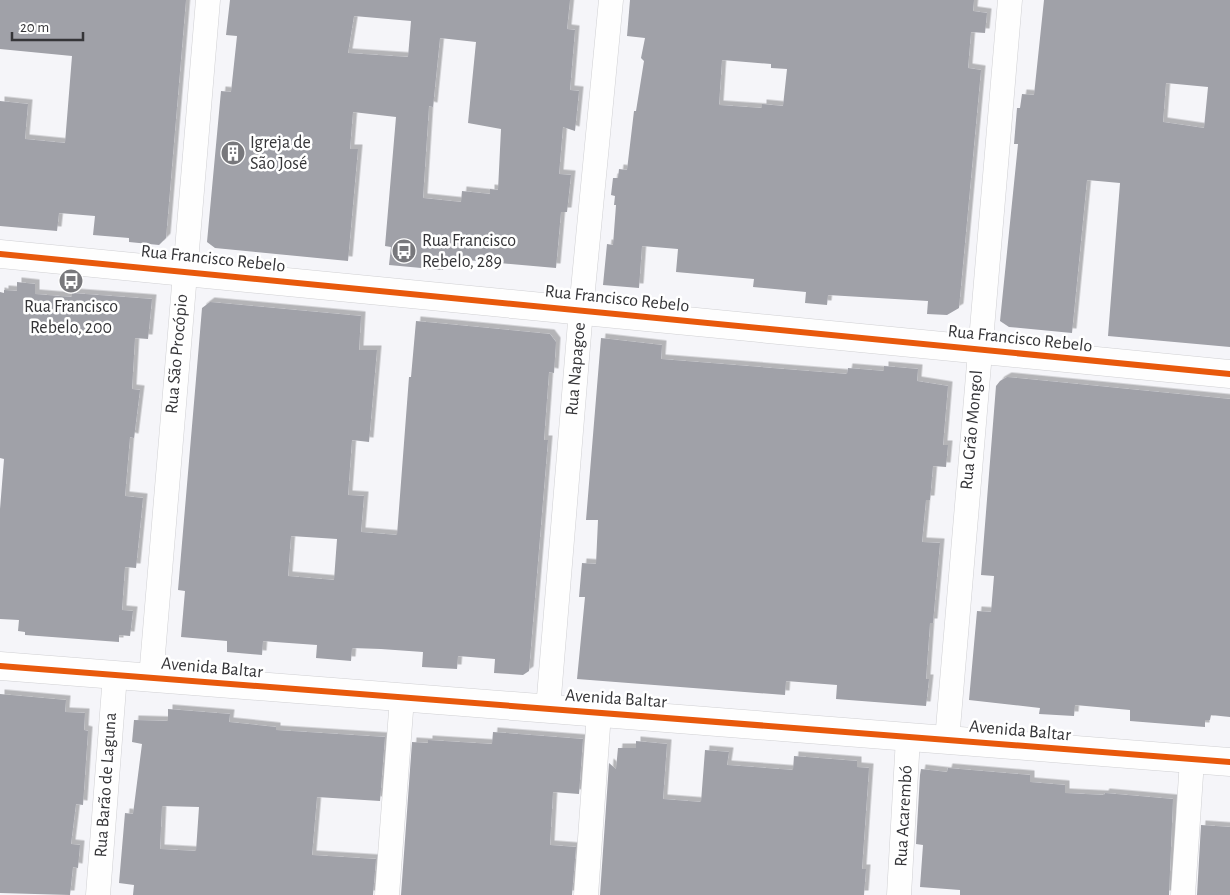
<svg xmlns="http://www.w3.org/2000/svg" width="1230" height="895" viewBox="0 0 1230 895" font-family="'Alegreya Sans',sans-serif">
	<defs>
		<filter id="shadow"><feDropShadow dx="4.5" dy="-4.5" stdDeviation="0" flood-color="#0004"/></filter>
	</defs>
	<rect width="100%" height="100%" fill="#f5f5f9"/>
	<path fill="#a0a1a8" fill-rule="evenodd" filter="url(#shadow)" d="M0,0H186L166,238L159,245L129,242V238L93,235L95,216L59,213L57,231L0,226V101L28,104L25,139L65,143L72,56L0,49Z
		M230,0H570L567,29L575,30L570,90L579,91L575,131L563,127L559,174L571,175L567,212H561L556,268L444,258L443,270L389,265L391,247L385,246L396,117L353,112L350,149H358L348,261L215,248L207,242L221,91L231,92L237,36L226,35ZM354,16L411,21L408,57L348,53ZM440,38L476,42L468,123L501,129L498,190L490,189V194L462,191L461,202L423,198L429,106L433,107Z
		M630,0H974L973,11L987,13L985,33L971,32L968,68L981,70L959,308L947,315L927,314L928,301L828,295L827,305L805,303L806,292L753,287L754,279L676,272L678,249L642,246L639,288L603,285L607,244L613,245L616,205H614L615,196L611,195L613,178H618L619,169L627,170L634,111H636L644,61L641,58L645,38L627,36ZM722,60L771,64V68L787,69L783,106L762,104V108L719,105Z
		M1044,0H1230V347L1108,336L1120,183L1087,180L1072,333L1009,327L1000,321L1018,144H1014L1017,108H1020L1022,94L1034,95ZM1166,83L1208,87L1204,128L1163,122Z
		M17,282L35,284V294L72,297V293L152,299L148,339L135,338L132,389L140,390L134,438L130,437L125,496L143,498L136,568L125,567L122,610L133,611L130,636L119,635V642L25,635V632L18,631L19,620L0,619V509L4,459L0,458V292L4,293V290L17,291Z
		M210,302L361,316L359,350H377L369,442L352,440L348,495L364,496L361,532L397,535L409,377H411L416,321L550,334L556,342L554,373L549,372L544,440H548L529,671L523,675L494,673L495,659L458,656L457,669L422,667L423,652L381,649L352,648L351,661L316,658L317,645L275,642L263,641L262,655L227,652V641L181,637L185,591L178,590L199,344L202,308ZM291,536L337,539L334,580L288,576Z
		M601,338L662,345L661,359L847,374L848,368L884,371V366L918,369L917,381L948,386L943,445H948L946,467L933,466L930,500H926L922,542L940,543L933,623H930L926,679H929L926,706L836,699L837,685L786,681L785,695L577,679L585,597H579L582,563L596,564L598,520H586Z
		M1007,377L1230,399V717L1211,715L1210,720H1205V727L1130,721V710L1075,705L1074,716L1039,714L1040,708L969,700L977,611L991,612L994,576L981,575L996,386L1000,381Z
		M0,694L66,700L65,712L85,713L84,730L88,731L83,805L76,804L71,844L80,845L78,868L73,867L70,895L0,893Z
		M168,709L230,714L229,722L276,727V730L385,737L380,801L317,797L312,855L376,859L373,895H133L134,885L119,883L125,813L133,814L142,744L132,742L134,720L168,721ZM162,806L199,807L196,851L160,849Z
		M493,732L583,739L579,794L553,792L550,845L576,847L572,895H401L412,742L428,743V740L492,744Z
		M636,741L667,744L663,799L701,802L705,750L729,752L727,765L793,770L794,756L857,761V767L869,768L862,869H866L864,895H600L609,763L616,769L618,748H636Z
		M948,768L1030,775V782L1065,785V793L1104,795L1105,793L1173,799L1169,895H960V890L920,887L923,845L916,844L920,775L921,769L947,772Z
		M1201,825L1230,827V895H1197Z"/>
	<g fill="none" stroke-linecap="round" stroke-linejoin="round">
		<defs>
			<path id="minor" d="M151,678L208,0
				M548,709L581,310L611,0
				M947,740L1010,0
				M98,895L115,675
				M387,895L402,698
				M586,895L599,713
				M899,895L908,738
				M1183,895L1192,760"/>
			<path id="tertiary" d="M0,254L1230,374
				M0,666L1230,762"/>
		</defs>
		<use href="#minor" stroke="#d0d0d3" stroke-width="25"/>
		<use href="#tertiary" stroke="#d0d0d3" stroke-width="29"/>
		<use href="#minor" stroke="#fefefe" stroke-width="24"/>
		<use href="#tertiary" stroke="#fefefe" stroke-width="28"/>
		<defs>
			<path id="cycleway" d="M0,254L1230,374
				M0,666L1230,762"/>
		</defs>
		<use href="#cycleway" stroke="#fff" stroke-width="9"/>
		<use href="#cycleway" stroke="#e8590c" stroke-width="6"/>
	</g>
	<defs>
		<symbol id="building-disc" viewBox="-11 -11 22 22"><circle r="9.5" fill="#78787c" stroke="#fff"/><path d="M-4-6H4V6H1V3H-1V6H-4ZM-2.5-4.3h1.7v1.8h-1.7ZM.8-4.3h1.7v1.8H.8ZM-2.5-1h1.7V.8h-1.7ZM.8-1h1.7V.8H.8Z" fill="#fff"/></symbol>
		<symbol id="bus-disc" viewBox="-11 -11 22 22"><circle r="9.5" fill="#78787c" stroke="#fff"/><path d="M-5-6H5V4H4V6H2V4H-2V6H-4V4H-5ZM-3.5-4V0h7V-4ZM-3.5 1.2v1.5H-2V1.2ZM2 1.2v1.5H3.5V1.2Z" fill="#fff"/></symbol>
	</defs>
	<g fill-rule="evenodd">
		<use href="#building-disc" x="219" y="139" width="28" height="28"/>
		<use href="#bus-disc" x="390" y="237" width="28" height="28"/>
		<use href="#bus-disc" x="57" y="267" width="28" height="28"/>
	</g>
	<g text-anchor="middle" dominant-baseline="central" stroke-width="5" stroke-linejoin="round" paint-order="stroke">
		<g font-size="18" fill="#353538" stroke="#fff" text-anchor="start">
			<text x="250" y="143">Igreja de<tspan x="250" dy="21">São José</tspan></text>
			<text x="422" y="241">Rua Francisco<tspan x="422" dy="21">Rebelo, 289</tspan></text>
			<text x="71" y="307" text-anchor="middle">Rua Francisco<tspan x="71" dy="21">Rebelo, 200</tspan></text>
		</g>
		<g font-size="18" fill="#353538" stroke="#fff">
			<text transform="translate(213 259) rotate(6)">Rua Francisco Rebelo</text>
			<text transform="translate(617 299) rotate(6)">Rua Francisco Rebelo</text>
			<text transform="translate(1020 339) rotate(6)">Rua Francisco Rebelo</text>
			<text transform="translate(177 354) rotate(-85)">Rua São Procópio</text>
			<text transform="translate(576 369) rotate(-85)">Rua Napagoe</text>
			<text transform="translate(972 430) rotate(-85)">Rua Grão Mongol</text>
			<text transform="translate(212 668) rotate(5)">Avenida Baltar</text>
			<text transform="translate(616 699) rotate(4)">Avenida Baltar</text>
			<text transform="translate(1020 731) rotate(5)">Avenida Baltar</text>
			<text transform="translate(106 785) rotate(-86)">Rua Barão de Laguna</text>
			<text transform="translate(904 816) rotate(-87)">Rua Acarembó</text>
		</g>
	</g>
	<path d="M12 32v8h71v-8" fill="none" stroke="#353538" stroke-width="2.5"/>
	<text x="20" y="32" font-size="15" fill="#353538" stroke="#ffffff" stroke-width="4" paint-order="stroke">20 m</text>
</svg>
